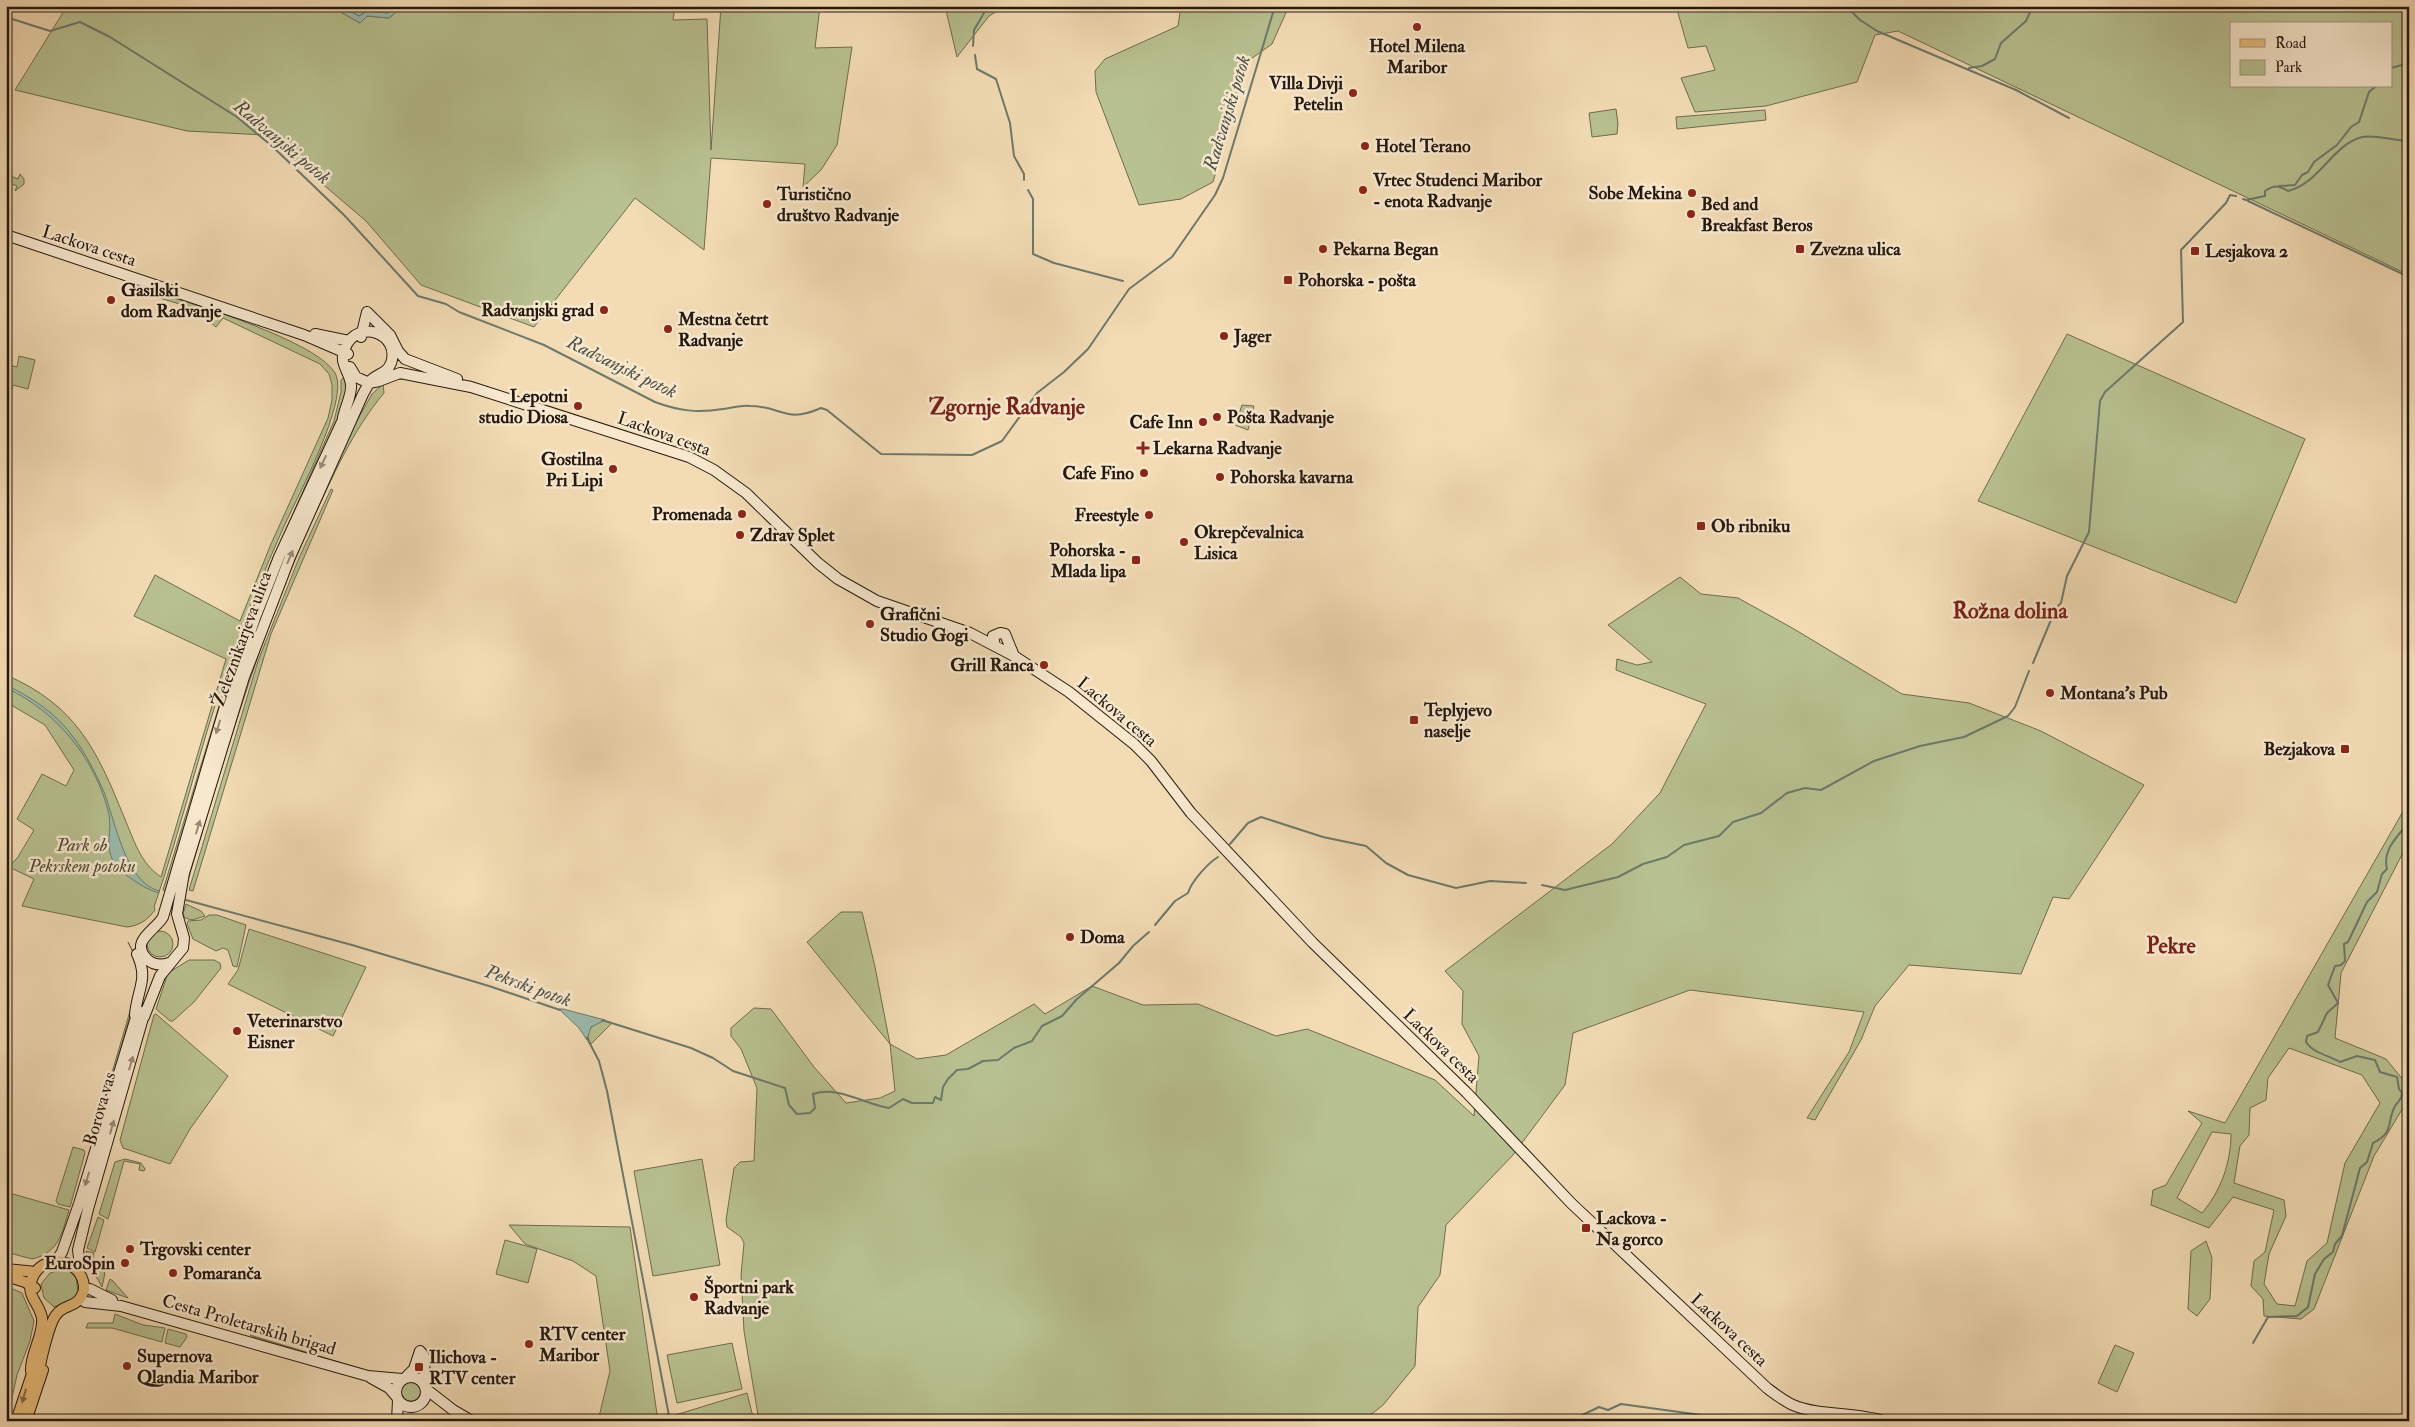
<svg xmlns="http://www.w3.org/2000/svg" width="2415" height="1427" viewBox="0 0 2415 1427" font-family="'IM FELL Double Pica',serif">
	<rect width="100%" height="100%" fill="#f3dcb4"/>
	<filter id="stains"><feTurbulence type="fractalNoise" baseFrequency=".004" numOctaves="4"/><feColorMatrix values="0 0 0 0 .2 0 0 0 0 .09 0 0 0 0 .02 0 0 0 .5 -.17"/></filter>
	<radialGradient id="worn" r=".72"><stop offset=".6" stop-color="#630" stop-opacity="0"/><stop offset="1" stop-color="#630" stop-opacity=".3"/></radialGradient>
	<path fill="#b8c190" stroke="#6e6c50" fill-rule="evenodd" d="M67,6H330L360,23L367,16L389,18L403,6H675L673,20L707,19L711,150L721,6H820L815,48L852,47L837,145L821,170L803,187L805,164L711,158L704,250L635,198L534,327L421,285L366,221L265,135L187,131L15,90Z
		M945,6H1006L989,16L957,57Z
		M1181,6H1289L1272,44L1248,61L1213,182L1181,199L1139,205L1096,92L1095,71L1105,59L1178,26Z
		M1676,6H2409V275L1898,31L1875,35L1857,82L1766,106L1695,112L1681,78L1715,70L1706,46L1688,48ZM2231,24H2391V86H2231Z
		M1616,109L1618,124L1617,134L1592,137L1589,113Z
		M1765,110L1766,120L1677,129L1676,117Z
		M6,174L18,179L20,174L24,179V184L15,191L17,186L6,182Z
		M147,290C183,300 322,342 336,375C348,402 298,496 285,524C264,571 244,619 227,669C200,747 181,829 154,907L155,910C148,920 138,926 127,927L22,906L34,879L9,867L18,857L34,830L17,819L42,774L66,786L74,770L45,725L6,702V675C76,705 97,750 124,817C134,840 140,863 161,877L226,659L134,616L155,575L240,621L271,544L328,418L332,400V385L329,374L320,364L223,318L216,327L211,323L214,319L212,314L150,295L143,298Z
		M2067,334L2305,439L2236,603L1978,501Z
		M19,356L35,360L28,389L13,385L7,411L6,364L17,367Z
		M344,377L348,384L342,412L288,528L165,891L163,890L230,670L271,563L334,421L341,392V380Z
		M383,384L384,393C352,431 333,476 312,521C258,639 223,763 186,887L188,873L236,713L274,605L355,424L372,394Z
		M1242,405L1254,406L1248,430L1235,425Z
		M331,489L333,490L271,634L193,891L189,890L258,661L299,558Z
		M1680,577L1701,594L1738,598L1794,629L1902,694L1969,703L2041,731L2144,785L2069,899L2053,897L2021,974L1909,965L1875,1006L1861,1040L1815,1120L1807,1118L1849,1052L1864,1012L1690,990L1573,1033L1565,1085L1513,1155L1446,1225L1440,1275L1418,1307L1415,1366L1383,1405L1363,1421H759L744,1331L741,1275L744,1243L741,1237L727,1227L726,1220L734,1168L740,1162L754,1161L757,1088L741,1049L731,1036V1028L754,1008L771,1009L814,1067L846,1103L880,1098L895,1091L890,1044L807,942L841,912H862L875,967L890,1044L917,1059L946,1055L1034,1004L1045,1014L1092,986L1143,1005L1198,1004L1276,1036L1307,1029L1435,1080L1474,1116L1479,1056L1462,1024L1463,991L1445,971L1612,844L1660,793L1706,704L1616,670L1617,659L1637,665L1652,662L1608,625Z
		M2409,801V841L2341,973L2335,1038L2386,1059L2409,1087V1098L2374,1156L2314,1309L2301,1319L2264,1316L2263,1299L2251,1286L2254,1261L2265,1252L2274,1210L2233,1197L2209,1228L2151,1205L2153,1190L2166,1185L2202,1123L2188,1111L2225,1123ZM2289,1048L2362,1075L2380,1103L2345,1163L2327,1243L2307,1261L2295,1306L2277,1304L2264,1284L2269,1254L2286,1216L2284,1200L2234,1183L2240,1146L2249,1135L2250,1108L2266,1100L2268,1078ZM2212,1132L2231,1134C2231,1162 2221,1191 2202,1213L2177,1198Z
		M186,904L201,911L205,916L192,920L185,918L183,914Z
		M209,915H217L246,925L237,967L233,966L228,950L223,948L216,951L193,939L187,924L188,921L201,920Z
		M249,929L366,967L333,1036L228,984L238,970Z
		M147 944a13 13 0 1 1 26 0a13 13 0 1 1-26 0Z
		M128,942L140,965L141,977L97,1132L92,1141L140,977L139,965Z
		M189,960H214L220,963L221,968L194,1002L173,1021H170L156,1009L168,973Z
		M156,1014L228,1076L190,1129L170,1164L123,1148L120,1140L154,1015Z
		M604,1021L612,1023L591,1044C583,1032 593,1023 604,1021Z
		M73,1147L84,1150L85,1153L70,1207L58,1204L56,1201Z
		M125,1159L141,1163L145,1169L144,1171L139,1170L140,1164L124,1161L108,1219L99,1214L115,1162Z
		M702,1159L720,1265L653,1276L634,1171Z
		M6,1192L69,1210C62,1233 59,1253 32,1259L6,1252Z
		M98,1217L104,1220L95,1252L87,1248Z
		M509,1225L630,1227L658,1421H598L610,1371L596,1276L573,1261L525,1244Z
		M505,1240L537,1249L528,1283L496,1274Z
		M2206,1241L2212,1258L2210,1299L2197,1316L2188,1309L2191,1251Z
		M86,1251L94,1253L93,1259L105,1273L102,1287L87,1260Z
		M66,1268L76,1277L78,1292L73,1300L54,1307L44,1298L41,1284L50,1273Z
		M110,1279L113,1281L128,1298L106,1290Z
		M6,1286L22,1293L34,1321L30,1341L17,1375L7,1421Z
		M115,1314L143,1325L165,1328L162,1342L112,1328H86L88,1323H113Z
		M168,1329L186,1334L187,1337L180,1347L165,1343Z
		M250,1335L385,1376L254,1337Z
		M732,1343L742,1389L677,1403L667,1355Z
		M2115,1345L2134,1353L2117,1392L2098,1383Z
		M401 1391a10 10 0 1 1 20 0a10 10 0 1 1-20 0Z
		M747,1393L754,1421H674L672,1416Z"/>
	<path fill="#9bbcae" stroke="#6b7a6e" d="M330,6H403L389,18L367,16L360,23Z
		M6,685C33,698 57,714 74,738C86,754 96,774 104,792C115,820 125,882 159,891V893C146,890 118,872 113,861C105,846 112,831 109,815C97,761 57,711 6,688Z
		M559,1009H563L605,1020L591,1027L587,1040L579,1028Z"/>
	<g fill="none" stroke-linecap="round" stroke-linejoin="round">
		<path stroke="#606a5e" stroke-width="1" d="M340,6L359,16L367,11L388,13L395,6"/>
		<path stroke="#6b7a6e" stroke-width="2" d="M1846,6L1860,20L1877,31L2016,90L2069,118
			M1863,8L1866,6
			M6,17L50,31L80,22L110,37L237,117L272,146L345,216L418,296L446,304L459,312L544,345L655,402C679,411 697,413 723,409C732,408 741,405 750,406C782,406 785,424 821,408L827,410L881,454L972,455L1002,441L1037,393L1064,372L1088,349L1129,289L1172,257L1215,195L1223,178L1275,6
			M973,46L974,30L988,6
			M975,55L977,69L996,79L1010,123L1014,156L1024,174V180
			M1969,68L1982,66L1995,59L2001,43L2026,21L2033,6
			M2391,68L2402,65L2409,57
			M2279,186L2295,185L2302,175L2308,172L2314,162L2337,145L2351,127L2359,122L2369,92L2376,86
			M1028,190L1033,199V254L1054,263L1123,281
			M2243,199L2246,200L2265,196V191C2275,184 2279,186 2288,191C2320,183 2332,145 2362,137C2373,134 2396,141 2409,141
			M2248,201L2409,277
			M2033,663L2056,608L2061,603L2067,576L2089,532L2100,401L2105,392L2183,322L2181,250L2226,203L2230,195L2236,196
			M1230,844L1248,823L1261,817L1323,837L1366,846L1386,863L1408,875L1456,888L1490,881L1526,883
			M1542,885L1565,890L1618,877L1643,864L1667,857L1684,845L1719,836L1733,822L1761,813L1787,793L1805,788L1821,790L1874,761L1920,746L1964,737L2008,716L2015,707L2029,671
			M186,900L352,945L489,986L560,1010
			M1155,925L1175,901L1188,893C1191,882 1208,863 1218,857
			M602,1020L691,1048L713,1058L733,1071L785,1088L789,1105L797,1114L810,1113L815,1108L813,1094C837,1085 864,1104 889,1108L903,1099L912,1103H933L935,1097L941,1100L943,1087L948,1079L957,1070L968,1069L983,1061L998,1060L1014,1048L1032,1041L1042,1026L1062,1016L1077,999L1119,963L1133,946L1149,932
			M587,1038L599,1061L607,1091L670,1421
			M2253,1343L2268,1317L2297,1316L2308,1307L2315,1274L2324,1259L2333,1252L2335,1244L2342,1236L2360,1168L2367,1162L2373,1143C2395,1132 2386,1123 2395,1106C2399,1100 2402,1100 2402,1093L2399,1089L2397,1077L2380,1072L2375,1060L2357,1056L2340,1062C2328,1055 2313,1053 2306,1042L2307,1036L2318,1032L2327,1013L2338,1003L2328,985L2335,966L2341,965L2345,961L2344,944L2348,942L2367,902L2377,892L2382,874L2387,869C2382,850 2397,837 2409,822
			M1570,1421L1599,1407L1608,1410L1621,1404L1701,1415L1758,1416L1803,1421"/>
		<defs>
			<path id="secondary" d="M6,235L304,335L348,354
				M367,312L390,335L398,351L405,359L457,379
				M315,334L349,341
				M361,337L367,312
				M350,367L356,377L369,383L379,381L400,373L471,387L689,457L714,470L746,493L818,563L838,579L877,601L970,633L1014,656
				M995,646L993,636L1000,633L1005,634L1014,656L1069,692L1134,744L1151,761L1191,813L1313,943L1467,1093L1571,1203L1767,1388C1775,1394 1784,1401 1793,1405C1819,1416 1855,1412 1883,1421
				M169,963C160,966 153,965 147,959C129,941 156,930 163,917L229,693L255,618L279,557L346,413
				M135,1015C137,989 149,980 137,954
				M144,1017L160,976L183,948L184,938L177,914L184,873L244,677L290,557L363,394C366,389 368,384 371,380C378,373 387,374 391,363C401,334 358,317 345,348C338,364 350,371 351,385C352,395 345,407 343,418
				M56,1261L62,1252L79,1204L138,1011
				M80,1265L78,1250L88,1209L145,1011
				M90,1289L112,1300
				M85,1302L121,1306L368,1376L402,1379
				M396 1392a15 15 0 1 1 30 0a15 15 0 1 1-30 0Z
				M406,1377L414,1369L420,1351L424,1356L425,1384
				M371,1378L389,1388L396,1396
				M426,1389L453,1410L472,1421
				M397,1421L398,1400"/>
			<path id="primary" d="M6,1269L36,1272
				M6,1276L25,1282L35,1288
				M31,1371C30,1353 44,1336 42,1318C40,1304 25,1295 32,1279C43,1250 85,1259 84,1290C78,1310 65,1302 56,1315C49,1324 39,1365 39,1376
				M16,1421L35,1365
				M26,1421L43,1370"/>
		</defs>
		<use href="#secondary" stroke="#24180f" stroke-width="12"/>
		<use href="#primary" stroke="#24180f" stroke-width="12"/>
		<use href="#secondary" stroke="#f7e8ce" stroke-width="10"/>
		<use href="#primary" stroke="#eabe7a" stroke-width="10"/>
	</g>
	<defs><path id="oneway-solid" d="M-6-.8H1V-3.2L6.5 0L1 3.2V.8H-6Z" transform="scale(1.25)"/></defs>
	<g fill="#988a78">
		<use href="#oneway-solid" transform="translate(323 462) rotate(115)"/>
		<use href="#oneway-solid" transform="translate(290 557) rotate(-67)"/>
		<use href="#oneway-solid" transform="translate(218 727) rotate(107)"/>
		<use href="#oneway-solid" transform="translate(198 827) rotate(-73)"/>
		<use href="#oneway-solid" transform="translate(131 1063) rotate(-74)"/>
		<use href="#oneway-solid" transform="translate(112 1127) rotate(-74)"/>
		<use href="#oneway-solid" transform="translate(87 1179) rotate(107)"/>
	</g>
	<use fill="#876b44" href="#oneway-solid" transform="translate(24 1396) rotate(106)"/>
	<g fill="#8f2418" stroke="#f7e8ce" stroke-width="2">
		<circle cx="1417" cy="27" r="5"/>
		<circle cx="1353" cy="93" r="5"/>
		<circle cx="1365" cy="146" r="5"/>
		<circle cx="1363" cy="190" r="5"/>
		<circle cx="1692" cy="193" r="5"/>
		<circle cx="767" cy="204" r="5"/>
		<circle cx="1691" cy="214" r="5"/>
		<circle cx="1323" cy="249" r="5"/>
		<rect x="1795" y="244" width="10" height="10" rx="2.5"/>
		<rect x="2190" y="246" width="10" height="10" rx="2.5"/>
		<rect x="1283" y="275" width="10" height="10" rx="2.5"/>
		<circle cx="111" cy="300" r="5"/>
		<circle cx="604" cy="310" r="5"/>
		<circle cx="668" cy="329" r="5"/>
		<circle cx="1224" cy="336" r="5"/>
		<circle cx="578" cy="406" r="5"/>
		<circle cx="1217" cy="417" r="5"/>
		<circle cx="1203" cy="422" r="5"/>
		<path d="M1140.5 440.5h5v5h5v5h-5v5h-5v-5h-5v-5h5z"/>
		<circle cx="613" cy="469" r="5"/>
		<circle cx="1144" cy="473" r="5"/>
		<circle cx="1220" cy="477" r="5"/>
		<circle cx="742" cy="514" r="5"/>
		<circle cx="1149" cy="515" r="5"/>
		<rect x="1696" y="521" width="10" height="10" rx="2.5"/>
		<circle cx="740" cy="535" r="5"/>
		<circle cx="1184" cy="542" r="5"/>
		<rect x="1131" y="555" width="10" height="10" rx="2.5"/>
		<circle cx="870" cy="624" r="5"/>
		<circle cx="1044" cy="665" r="5"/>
		<circle cx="2050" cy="693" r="5"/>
		<rect x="1409" y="715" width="10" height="10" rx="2.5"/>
		<rect x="2340" y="744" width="10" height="10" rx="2.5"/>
		<circle cx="1070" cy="937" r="5"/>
		<circle cx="237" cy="1031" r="5"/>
		<rect x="1581" y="1223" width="10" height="10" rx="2.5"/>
		<circle cx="130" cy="1249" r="5"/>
		<circle cx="125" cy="1263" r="5"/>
		<circle cx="173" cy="1273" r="5"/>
		<circle cx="694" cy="1297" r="5"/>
		<circle cx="529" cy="1344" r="5"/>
		<circle cx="127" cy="1366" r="5"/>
		<rect x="414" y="1362" width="10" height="10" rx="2.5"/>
	</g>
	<g text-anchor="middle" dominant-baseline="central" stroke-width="5" stroke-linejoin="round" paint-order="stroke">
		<g font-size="18" font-weight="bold" fill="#24180f" stroke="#f7e8ce" text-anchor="start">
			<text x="1417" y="46" text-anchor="middle">Hotel Milena<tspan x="1417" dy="21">Maribor</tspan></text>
			<text x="1343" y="83" text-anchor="end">Villa Divji<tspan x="1343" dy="21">Petelin</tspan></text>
			<text x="1375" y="146">Hotel Terano</text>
			<text x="1373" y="180">Vrtec Studenci Maribor<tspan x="1373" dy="21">- enota Radvanje</tspan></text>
			<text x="1682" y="193" text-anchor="end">Sobe Mekina</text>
			<text x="777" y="194">Turistično<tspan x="777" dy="21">društvo Radvanje</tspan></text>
			<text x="1701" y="204">Bed and<tspan x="1701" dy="21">Breakfast Beros</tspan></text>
			<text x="1333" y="249">Pekarna Began</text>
			<text x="1810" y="249">Zvezna ulica</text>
			<text x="2205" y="251">Lesjakova 2</text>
			<text x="1298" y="280">Pohorska - pošta</text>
			<text x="121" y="290">Gasilski<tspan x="121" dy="21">dom Radvanje</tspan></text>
			<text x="594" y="310" text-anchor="end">Radvanjski grad</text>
			<text x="678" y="319">Mestna četrt<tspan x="678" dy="21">Radvanje</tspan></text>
			<text x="1234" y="336">Jager</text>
			<text x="568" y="396" text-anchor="end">Lepotni<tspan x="568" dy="21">studio Diosa</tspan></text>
			<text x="1227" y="417">Pošta Radvanje</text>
			<text x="1193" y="422" text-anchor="end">Cafe Inn</text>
			<text x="1153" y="448">Lekarna Radvanje</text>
			<text x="603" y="459" text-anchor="end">Gostilna<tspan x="603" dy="21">Pri Lipi</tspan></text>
			<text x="1134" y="473" text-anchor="end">Cafe Fino</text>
			<text x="1230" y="477">Pohorska kavarna</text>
			<text x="732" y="514" text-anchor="end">Promenada</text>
			<text x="1139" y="515" text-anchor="end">Freestyle</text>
			<text x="1711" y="526">Ob ribniku</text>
			<text x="1194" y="532">Okrepčevalnica<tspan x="1194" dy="21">Lisica</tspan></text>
			<text x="750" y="535">Zdrav Splet</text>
			<text x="1126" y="550" text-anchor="end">Pohorska -<tspan x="1126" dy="21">Mlada lipa</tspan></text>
			<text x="880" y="614">Grafični<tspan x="880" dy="21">Studio Gogi</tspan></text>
			<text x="1034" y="665" text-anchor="end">Grill Ranca</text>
			<text x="2060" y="693">Montana's Pub</text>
			<text x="1424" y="710">Teplyjevo<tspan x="1424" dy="21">naselje</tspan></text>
			<text x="2335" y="749" text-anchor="end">Bezjakova</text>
			<text x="1080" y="937">Doma</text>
			<text x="247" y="1021">Veterinarstvo<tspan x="247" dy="21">Eisner</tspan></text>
			<text x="1596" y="1218">Lackova -<tspan x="1596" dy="21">Na gorco</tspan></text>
			<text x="140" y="1249">Trgovski center</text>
			<text x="115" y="1263" text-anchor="end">EuroSpin</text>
			<text x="183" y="1273">Pomaranča</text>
			<text x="704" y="1287">Športni park<tspan x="704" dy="21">Radvanje</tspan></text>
			<text x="539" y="1334">RTV center<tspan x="539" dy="21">Maribor</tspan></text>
			<text x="137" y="1356">Supernova<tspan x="137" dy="21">Qlandia Maribor</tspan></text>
			<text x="429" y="1357">Ilichova -<tspan x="429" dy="21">RTV center</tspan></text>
		</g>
		<g font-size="18" fill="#24180f" stroke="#f7e8ce">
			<text transform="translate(89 246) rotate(18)">Lackova cesta</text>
			<text transform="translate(664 434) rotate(20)">Lackova cesta</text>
			<text transform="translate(242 639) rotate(-70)">Železnikarjeva ulica</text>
			<text transform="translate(1117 712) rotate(40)">Lackova cesta</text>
			<text transform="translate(1441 1046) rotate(44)">Lackova cesta</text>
			<text transform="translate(100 1109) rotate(-74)">Borova vas</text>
			<text transform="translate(249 1325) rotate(16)">Cesta Proletarskih brigad</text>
			<text transform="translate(1729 1330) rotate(43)">Lackova cesta</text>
		</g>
		<g font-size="18" font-style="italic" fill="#504b36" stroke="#f7e8ce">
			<text x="82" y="845">Park ob<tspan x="82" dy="21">Pekrskem potoku</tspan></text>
		</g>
		<g font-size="19" font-style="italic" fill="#4e5147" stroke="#f7e8ce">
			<text transform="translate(1227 113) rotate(-73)">Radvanjski potok</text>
			<text transform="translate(282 142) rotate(40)">Radvanjski potok</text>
			<text transform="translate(622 367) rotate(26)">Radvanjski potok</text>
			<text transform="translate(528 986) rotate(20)">Pekrski potok</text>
		</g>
		<g font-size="22" font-weight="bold" fill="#7a1f14" stroke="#f7e8ce">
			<text x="1007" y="407">Zgornje Radvanje</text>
			<text x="2010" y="611">Rožna dolina</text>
			<text x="2171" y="946">Pekre</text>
		</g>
	</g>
	<rect width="2415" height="1427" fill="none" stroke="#f3dcb4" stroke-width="25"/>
	<rect x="8" y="8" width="2400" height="1412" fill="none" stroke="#24180f" stroke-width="2.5"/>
	<rect x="12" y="12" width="2390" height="1402" fill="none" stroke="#24180f"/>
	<rect x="2230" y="22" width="162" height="65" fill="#f7e8ce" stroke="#a39582"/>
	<rect x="2240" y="39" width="25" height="8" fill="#eabe7a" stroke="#a39582"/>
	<text x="2275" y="48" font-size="15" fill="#24180f">Road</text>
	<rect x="2240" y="60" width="25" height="15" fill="#b8c190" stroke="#a39582"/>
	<text x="2275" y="72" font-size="15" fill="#24180f">Park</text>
	<rect width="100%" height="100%" filter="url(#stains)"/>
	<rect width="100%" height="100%" fill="url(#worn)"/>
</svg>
